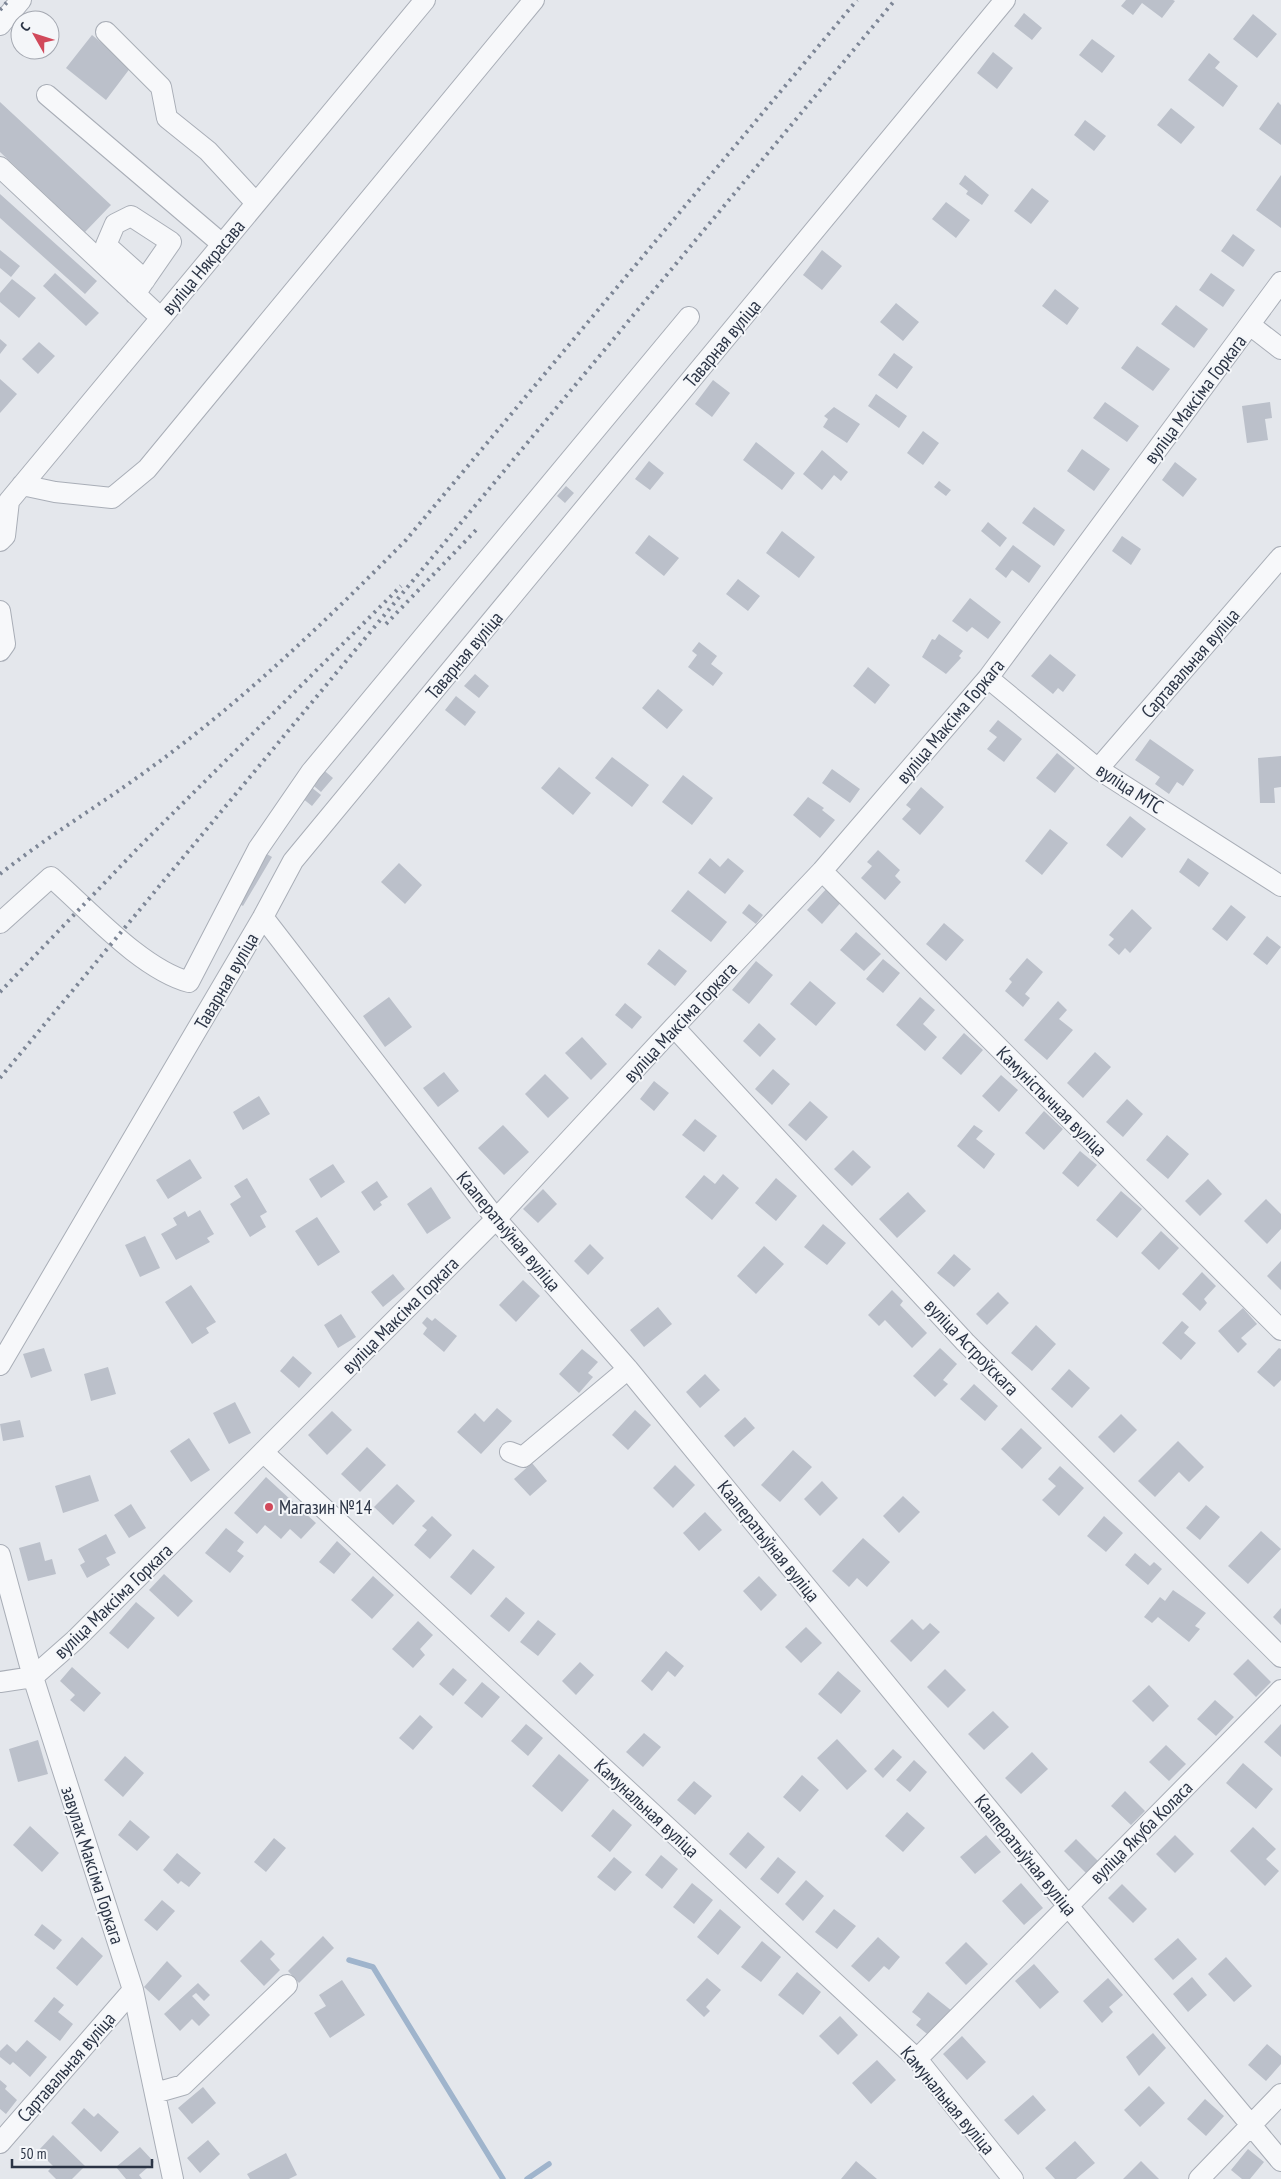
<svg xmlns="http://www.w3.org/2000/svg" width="1281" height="2179" viewBox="0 0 1281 2179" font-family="'PT Sans Narrow',sans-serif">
	<rect width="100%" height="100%" fill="#e4e7ec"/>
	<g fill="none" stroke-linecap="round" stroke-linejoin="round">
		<path stroke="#9fb4cc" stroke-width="5.5" d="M349,1960L373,1967L503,2179
			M527,2179L549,2164"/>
	</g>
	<path fill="#bbc0ca" d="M1126,0H1173L1175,1L1162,18L1142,3L1133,15L1121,6Z
		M1024,13L1042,28L1032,40L1014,26Z
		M1253,14L1277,34L1257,58L1233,39Z
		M92,35L131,67L106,100L66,68Z
		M1092,39L1115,56L1102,73L1079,55Z
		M993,52L1013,68L997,89L977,73Z
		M1209,53L1220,62L1215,68L1238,86L1223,107L1188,80Z
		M0,102L111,205L85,232L0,152Z
		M1278,102L1281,105V145L1259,129Z
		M1171,108L1195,127L1181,144L1157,125Z
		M1085,120L1106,136L1094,151L1074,135Z
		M965,175L989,195L982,205L966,194L968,191L959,184Z
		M1281,175V228L1256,210Z
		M1032,188L1049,201L1031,224L1014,211Z
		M0,194L97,281L85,294L0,218Z
		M946,202L970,220L956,238L932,219Z
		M1233,234L1255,250L1243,267L1221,251Z
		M0,250L20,266L11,277L0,268Z
		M822,250L842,266L822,290L803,275Z
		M55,273L99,313L86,326L43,286Z
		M1211,273L1235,290L1223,307L1199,290Z
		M12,279L36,298L19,318L0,302V293Z
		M1055,289L1079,308L1067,325L1042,306Z
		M896,303L919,322L903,341L880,322Z
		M1176,305L1208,329L1194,348L1161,324Z
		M0,339L7,345L0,354Z
		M39,342L55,356L38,374L22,359Z
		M1137,346L1170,369L1153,391L1121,368Z
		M894,353L913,367L897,389L878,375Z
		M0,379L17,394L0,413Z
		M713,380L730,393L712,417L695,404Z
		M876,394L907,416L899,428L868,406Z
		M1105,402L1139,426L1127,442L1093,418Z
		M1270,402L1272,418L1265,419L1268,440L1247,443L1242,406Z
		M834,407L860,424L847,443L823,427L828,419L824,416Z
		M923,431L939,443L923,465L907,453Z
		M756,442L795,473L782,490L743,460Z
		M1082,449L1110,469L1094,491L1067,471Z
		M822,450L848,472L841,481L834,475L822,490L803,474Z
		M649,461L664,473L650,490L635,479Z
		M1175,462L1197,479L1183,497L1162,480Z
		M939,481L951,490L946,496L934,487Z
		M566,486L574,493L565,503L557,496Z
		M1034,507L1065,530L1054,546L1022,523Z
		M988,522L1007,538L1000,547L981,531Z
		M782,531L815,557L799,578L766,553Z
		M649,535L679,558L664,576L635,553Z
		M1122,536L1141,549L1131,565L1112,551Z
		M1013,545L1041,566L1029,583L1012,570L1006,578L995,569Z
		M738,579L760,596L748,611L726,594Z
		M970,598L1001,622L988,639L972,627L967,632L952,621Z
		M939,634L963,651L959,656L961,658L946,674L922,657L932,639L935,640Z
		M699,642L717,656L711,664L723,673L713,686L688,667L697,655L692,651Z
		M1050,654L1076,675L1063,692L1058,688L1053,694L1031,676Z
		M868,667L890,685L875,704L853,686Z
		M475,674L489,686L479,698L464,686Z
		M658,689L683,710L667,729L642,708Z
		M456,696L476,712L465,726L445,710Z
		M998,720L1022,739L1004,762L987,749L997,737L989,731Z
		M1150,739L1194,770L1183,786L1177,782L1169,794L1155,784L1160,777L1135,760Z
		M1057,753L1075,768L1055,793L1036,778Z
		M1281,756V787L1274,788L1275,803H1260L1258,758Z
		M612,757L649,785L632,807L595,778Z
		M320,767L333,778L321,792L308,781Z
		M559,767L591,793L573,815L541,788Z
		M832,769L860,789L850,803L822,783Z
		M683,775L713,798L692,825L662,802Z
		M311,787L321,795L312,806L302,798Z
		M921,787L944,807L920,835L902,819L911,809L906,805Z
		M808,797L824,808L822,810L835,820L820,838L793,815Z
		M1130,816L1146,829L1122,858L1106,845Z
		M1050,829L1068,843L1042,875L1025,861Z
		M878,850L900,870L895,876L901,882L885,900L861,878L872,866L867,862Z
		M265,853L272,857L243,906L236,902Z
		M710,858L720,867L728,858L744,871L725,894L698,873Z
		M1188,858L1209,873L1199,887L1179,872Z
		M399,863L422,885L405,904L381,882Z
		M828,887L843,900L822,924L807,910Z
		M688,890L727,922L711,942L671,911Z
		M749,904L763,915L756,924L742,913Z
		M1231,905L1246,917L1227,941L1212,929Z
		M1132,909L1152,928L1130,953L1125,948L1119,955L1108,945L1114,939L1109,935Z
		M944,923L964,940L946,961L926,944Z
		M856,932L881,954L864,971L840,950Z
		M1267,936L1281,947L1267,965L1253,954Z
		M659,949L687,971L675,986L647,964Z
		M1027,958L1043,972L1025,994L1030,998L1023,1007L1005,991L1012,982L1009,979Z
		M883,959L900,973L883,993L866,979Z
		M756,961L773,975L749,1004L732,990Z
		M810,981L836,1003L816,1026L790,1004Z
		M389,997L412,1027L385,1047L363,1016Z
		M920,997L935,1010L923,1024L937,1037L925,1051L896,1025Z
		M1058,1001L1067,1010L1059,1019L1073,1030L1047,1060L1024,1040Z
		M625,1003L642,1017L632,1029L615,1015Z
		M759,1023L776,1039L760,1057L743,1041Z
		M964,1033L983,1050L961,1075L942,1058Z
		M582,1037L607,1064L591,1080L565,1053Z
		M1095,1052L1111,1067L1083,1098L1067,1083Z
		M773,1069L790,1084L772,1105L755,1089Z
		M444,1072L459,1091L438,1107L423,1088Z
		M545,1074L569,1098L548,1118L525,1094Z
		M1001,1075L1018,1090L999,1112L982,1096Z
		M654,1081L669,1093L654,1111L640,1099Z
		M259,1096L270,1114L243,1130L233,1112Z
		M1127,1099L1143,1114L1123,1137L1106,1122Z
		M810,1101L828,1117L806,1141L788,1125Z
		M1044,1111L1063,1129L1044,1150L1025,1133Z
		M695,1119L717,1136L704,1152L682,1135Z
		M503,1125L529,1152L504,1175L478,1148Z
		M974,1125L983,1131L976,1139L995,1154L984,1169L957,1146Z
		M1167,1135L1189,1154L1168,1179L1146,1160Z
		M853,1150L871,1167L852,1186L834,1169Z
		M1080,1151L1097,1165L1078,1187L1062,1173Z
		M190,1159L202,1178L168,1199L156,1180Z
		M333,1164L345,1182L321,1198L309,1179Z
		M723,1174L739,1188L712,1220L685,1197L704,1175L715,1184Z
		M247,1178L267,1212L260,1216L266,1227L250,1237L230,1204L241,1197L234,1186Z
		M776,1178L797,1196L776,1221L755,1203Z
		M1208,1179L1222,1194L1200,1216L1185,1201Z
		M377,1181L388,1197L380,1202L382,1205L374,1211L361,1192Z
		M431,1187L451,1218L427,1234L407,1204Z
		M543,1189L557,1204L538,1223L523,1209Z
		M1121,1191L1142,1209L1117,1238L1096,1220Z
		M908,1192L926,1211L897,1238L879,1219Z
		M1266,1199L1281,1214V1229L1267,1244L1244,1221Z
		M200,1210L214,1234L207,1238L210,1242L176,1260L161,1234L177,1225L173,1218L185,1211L188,1217Z
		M317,1217L340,1252L318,1266L295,1231Z
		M823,1224L846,1243L827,1265L804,1247Z
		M1161,1231L1179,1248L1159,1270L1141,1253Z
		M145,1236L160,1268L140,1277L125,1245Z
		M590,1244L604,1258L588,1275L574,1261Z
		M764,1246L784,1264L756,1294L737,1276Z
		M954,1254L971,1269L954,1287L937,1273Z
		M1281,1261V1290L1267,1276Z
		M1202,1272L1216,1286L1204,1299L1207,1303L1200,1311L1182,1294Z
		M393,1274L405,1289L383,1307L371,1292Z
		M523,1280L540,1296L516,1322L499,1305Z
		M191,1285L216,1322L206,1328L209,1333L192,1344L165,1302Z
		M892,1290L903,1301L900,1305L927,1333L912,1348L885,1320L879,1326L868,1315Z
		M998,1292L1009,1303L987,1325L976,1314Z
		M658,1307L672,1324L644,1347L630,1330Z
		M1243,1308L1257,1324L1241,1338L1247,1344L1238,1353L1218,1331Z
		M341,1314L356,1337L338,1348L324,1325Z
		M427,1317L432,1321L435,1318L457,1336L444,1352L423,1334L427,1328L422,1323Z
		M1182,1321L1189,1327L1184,1333L1196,1343L1181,1360L1162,1343Z
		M1036,1325L1056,1344L1032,1371L1011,1353Z
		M44,1348L52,1371L31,1378L23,1354Z
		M940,1348L957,1364L943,1380L948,1384L935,1397L913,1376Z
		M1279,1348L1281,1349V1380L1274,1387L1257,1372Z
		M582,1349L598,1362L588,1373L593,1377L579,1393L559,1374Z
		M293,1356L312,1373L299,1388L280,1371Z
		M108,1367L116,1394L91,1401L84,1374Z
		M1069,1369L1090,1388L1072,1408L1051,1389Z
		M705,1374L720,1390L700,1408L686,1392Z
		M974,1384L998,1406L985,1421L960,1399Z
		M235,1402L251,1433L229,1444L213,1413Z
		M497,1408L512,1421L481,1454L457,1432L475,1413L484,1422Z
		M635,1410L651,1425L628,1450L612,1435Z
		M332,1411L352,1430L327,1455L308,1435Z
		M1121,1414L1137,1430L1114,1453L1098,1437Z
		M745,1417L755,1428L734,1447L724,1436Z
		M20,1420L24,1437L3,1441L0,1424Z
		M1021,1428L1042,1448L1022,1469L1001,1449Z
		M189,1438L210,1470L191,1482L170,1451Z
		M1178,1441L1204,1467L1189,1482L1179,1472L1155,1497L1138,1481Z
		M367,1447L386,1465L360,1492L341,1474Z
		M793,1450L812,1467L780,1502L761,1485Z
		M532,1463L547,1481L530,1496L514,1479Z
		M675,1465L695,1485L673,1508L653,1488Z
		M1060,1466L1084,1488L1059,1516L1042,1500L1056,1486L1048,1479Z
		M90,1475L99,1501L63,1513L55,1486Z
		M266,1477L316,1523L301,1539L290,1529L281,1539L265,1525L257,1534L234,1513Z
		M822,1481L838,1498L820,1516L804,1499Z
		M397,1484L415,1501L393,1525L374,1507Z
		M903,1496L920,1512L899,1533L883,1516Z
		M131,1504L146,1528L129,1538L114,1515Z
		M1206,1505L1220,1517L1200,1540L1186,1528Z
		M705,1512L722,1530L699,1551L683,1533Z
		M432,1516L452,1535L430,1559L414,1545L427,1530L422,1526Z
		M1104,1516L1123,1533L1106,1552L1087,1536Z
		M226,1528L244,1542L237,1551L244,1556L230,1573L205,1553Z
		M1261,1531L1281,1549L1248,1584L1228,1566Z
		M106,1534L116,1553L106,1558L110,1565L87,1578L80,1565L85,1562L78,1549Z
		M863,1538L890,1562L867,1587L857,1578L849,1587L832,1571Z
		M337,1541L351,1554L334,1574L319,1562Z
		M40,1542L45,1561L52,1559L56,1574L28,1581L19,1548Z
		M473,1549L495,1567L471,1595L450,1577Z
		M1135,1553L1150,1566L1154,1562L1162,1569L1148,1585L1125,1565Z
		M164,1574L193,1601L178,1617L149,1590Z
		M373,1576L394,1595L372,1619L351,1600Z
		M759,1576L777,1595L761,1611L743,1591Z
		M1173,1590L1206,1613L1195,1626L1200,1629L1189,1642L1158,1617L1152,1623L1144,1617L1160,1597L1165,1601Z
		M506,1597L525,1613L509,1632L490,1616Z
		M136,1602L155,1618L128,1649L109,1633Z
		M1281,1608V1625L1273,1617Z
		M912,1619L923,1630L930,1623L940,1632L911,1662L890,1641Z
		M538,1620L556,1634L538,1656L520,1642Z
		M418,1621L433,1635L420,1649L425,1655L413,1668L392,1649Z
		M806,1627L822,1643L801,1663L785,1647Z
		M666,1651L684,1666L675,1677L668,1671L652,1691L641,1681Z
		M1248,1659L1271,1682L1256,1697L1233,1674Z
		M580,1662L594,1675L576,1695L562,1681Z
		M72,1667L101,1693L84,1712L70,1700L75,1695L60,1681Z
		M453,1668L467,1680L453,1696L439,1684Z
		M945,1669L966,1690L948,1708L927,1687Z
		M838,1671L861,1691L841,1714L818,1694Z
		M482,1682L500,1697L482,1718L464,1703Z
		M1149,1685L1169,1706L1153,1722L1132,1701Z
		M1215,1700L1234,1717L1216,1736L1197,1719Z
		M993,1711L1009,1727L984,1750L968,1734Z
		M420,1715L433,1727L413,1750L399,1738Z
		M526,1724L543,1738L528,1756L511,1741Z
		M1281,1724V1757L1264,1742Z
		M644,1733L661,1747L643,1767L626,1752Z
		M837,1739L867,1771L847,1790L817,1758Z
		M38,1740L48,1774L18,1782L9,1749Z
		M1166,1745L1186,1764L1169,1781L1149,1762Z
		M893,1749L902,1757L883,1778L874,1769Z
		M1032,1752L1048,1769L1021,1794L1005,1778Z
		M559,1754L589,1780L562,1812L532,1786Z
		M125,1756L144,1773L123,1797L104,1780Z
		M914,1760L927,1772L910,1792L896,1780Z
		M1243,1763L1273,1789L1256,1809L1226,1783Z
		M802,1775L819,1790L800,1812L783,1797Z
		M694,1781L712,1796L695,1815L677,1800Z
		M1125,1791L1145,1811L1131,1825L1111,1806Z
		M613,1809L632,1825L610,1852L591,1836Z
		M907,1812L925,1828L903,1852L885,1836Z
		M130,1820L150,1837L137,1851L118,1835Z
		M30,1826L59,1853L42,1872L13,1845Z
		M1253,1827L1276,1849L1266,1859L1279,1871L1265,1886L1230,1851Z
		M748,1832L765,1847L746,1869L729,1854Z
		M986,1835L1001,1852L975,1874L960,1857Z
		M1175,1835L1194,1854L1175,1873L1156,1854Z
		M274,1838L286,1848L266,1872L254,1862Z
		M1076,1839L1098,1861L1086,1873L1064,1851Z
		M177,1853L201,1873L189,1887L181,1881L178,1884L163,1870Z
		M661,1855L678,1869L662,1889L645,1875Z
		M614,1857L632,1872L615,1891L597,1877Z
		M778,1857L796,1872L778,1894L760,1879Z
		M806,1880L824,1896L803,1921L785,1904Z
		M692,1883L713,1900L694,1924L673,1907Z
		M1021,1883L1043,1908L1024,1925L1002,1901Z
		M1122,1884L1147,1909L1133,1923L1108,1898Z
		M162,1900L175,1911L157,1931L144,1920Z
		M720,1909L741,1927L718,1955L697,1937Z
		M834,1909L856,1926L837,1949L815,1932Z
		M42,1924L62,1940L54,1950L34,1935Z
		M323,1936L334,1948L299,1983L288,1971Z
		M82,1937L103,1956L77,1986L56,1968Z
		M878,1937L900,1957L889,1970L884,1966L869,1982L851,1966Z
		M1178,1938L1197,1959L1173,1980L1154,1959Z
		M261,1940L275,1954L270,1959L280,1970L264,1986L240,1961Z
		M762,1941L781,1957L761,1982L741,1967Z
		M966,1942L988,1964L966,1985L945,1963Z
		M1226,1957L1252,1986L1234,2002L1208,1974Z
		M167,1961L182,1976L159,2001L144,1987Z
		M1034,1964L1059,1992L1040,2009L1015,1981Z
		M797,1972L821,1992L803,2015L778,1995Z
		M1192,1977L1207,1995L1188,2012L1173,1994Z
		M707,1978L721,1990L706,2007L710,2011L704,2017L686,2000Z
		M1108,1978L1123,1995L1109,2007L1113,2012L1102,2023L1083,2001Z
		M342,1980L365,2015L330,2038L314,2013L326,2006L319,1995Z
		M198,1983L210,1995L204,2001L196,1993L192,1996L210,2015L199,2026L192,2019L180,2031L164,2014Z
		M928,1992L952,2011L931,2037L916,2025L921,2019L912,2012Z
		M54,1997L64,2005L58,2012L73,2024L60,2041L34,2021Z
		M840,2016L858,2035L838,2055L819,2036Z
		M1153,2033L1166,2048L1139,2076L1126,2057Z
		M962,2036L986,2062L967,2080L943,2054Z
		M27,2040L47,2057L30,2077L13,2062L10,2065L0,2057V2051L7,2044L16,2052Z
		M1267,2044L1281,2056V2064L1266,2081L1248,2065Z
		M877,2060L896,2080L871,2104L852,2083Z
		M0,2080L7,2086L5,2089L17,2100L6,2114L0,2109Z
		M1149,2086L1165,2103L1140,2127L1124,2110Z
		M203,2087L216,2103L192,2124L178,2108Z
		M1033,2095L1046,2110L1018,2135L1004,2120Z
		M1205,2099L1224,2116L1206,2136L1187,2119Z
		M84,2108L94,2117L98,2113L119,2132L101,2152L71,2123Z
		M53,2135L85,2166L72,2179H56L48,2171L53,2166L38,2151Z
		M208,2140L220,2154L200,2173L187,2158Z
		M1075,2141L1095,2163L1076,2179H1055L1045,2168Z
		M140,2147L154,2162L139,2175L142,2179H126L116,2167Z
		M1248,2149L1264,2162L1250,2179H1242L1231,2170Z
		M286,2153L297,2175L289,2179H250L247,2174Z
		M856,2161L877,2179H841Z
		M1141,2161L1159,2179H1123Z"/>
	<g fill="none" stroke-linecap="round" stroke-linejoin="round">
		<defs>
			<path id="minor" d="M0,25L21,0
				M106,32L161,87L167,118L208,151L256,203
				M47,95L222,244
				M0,167L161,318
				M135,294L171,242L131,216L115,224L106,245L145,280
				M1250,325L1281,349
				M22,485L55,492L112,498L147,469L534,0
				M0,541L5,536L9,501L425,0
				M0,611L5,644L0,651
				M988,678L1098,769L1281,886
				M1098,769L1281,557
				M822,871L1281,1330
				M263,917L496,1219L628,1369L1068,1906L1281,2161
				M0,923L51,877C89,910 141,969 189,982L258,849L311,772L689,317
				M674,1027L965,1342L1281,1657
				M0,1365L263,917L293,861L1005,0
				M263,1452L917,2059L1013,2179
				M510,1452L523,1457L628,1369
				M0,1555L33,1677L133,1990L173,2179
				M0,1682L33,1677L75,1640L496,1219L674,1027L822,871L988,678L1281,282
				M917,2059L1281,1690
				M155,2093L183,2085L287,1985
				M0,2143L133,1990
				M1199,2179L1281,2094"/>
		</defs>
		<use href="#minor" stroke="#a9aeb7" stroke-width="22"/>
		<use href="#minor" stroke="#f7f8fa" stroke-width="20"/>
		<path stroke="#7d8696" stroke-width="4" stroke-dasharray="2.5 5" stroke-linecap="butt" d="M0,10L9,0
			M386,624L477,529
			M0,874C48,836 100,805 149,769C242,702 325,622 406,540L857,0
			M0,992L138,848L401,586
			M0,1078L895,0"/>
	</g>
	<circle fill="#d1495b" stroke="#f4f6f9" stroke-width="2" cx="269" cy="1507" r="5"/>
	<g text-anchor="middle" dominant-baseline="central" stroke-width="4" stroke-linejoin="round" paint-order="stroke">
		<g font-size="19" fill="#2b3445" stroke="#f4f6f9">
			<text transform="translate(203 267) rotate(-50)">вуліца Някрасава</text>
			<text transform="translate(722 343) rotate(-50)">Таварная вуліца</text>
			<text transform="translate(1195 399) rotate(-53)">вуліца Максіма Горкага</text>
			<text transform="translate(464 655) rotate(-50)">Таварная вуліца</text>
			<text transform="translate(1190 663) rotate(-49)">Сартавальная вуліца</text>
			<text transform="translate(950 721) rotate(-50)">вуліца Максіма Горкага</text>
			<text transform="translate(1130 788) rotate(33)">вуліца МТС</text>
			<text transform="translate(226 981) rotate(-60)">Таварная вуліца</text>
			<text transform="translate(680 1022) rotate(-47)">вуліца Максіма Горкага</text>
			<text transform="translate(1052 1101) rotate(45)">Камуністычная вуліца</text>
			<text transform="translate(509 1231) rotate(50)">Кааператыўная вуліца</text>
			<text transform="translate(400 1315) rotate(-45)">вуліца Максіма Горкага</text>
			<text transform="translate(972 1347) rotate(46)">вуліца Астроўскага</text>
			<text transform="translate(769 1541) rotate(51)">Кааператыўная вуліца</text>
			<text transform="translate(113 1601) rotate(-44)">вуліца Максіма Горкага</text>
			<text transform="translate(647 1808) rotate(43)">Камунальная вуліца</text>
			<text transform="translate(1141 1832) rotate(-45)">вуліца Якуба Коласа</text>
			<text transform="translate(1026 1855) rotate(51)">Кааператыўная вуліца</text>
			<text transform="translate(93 1865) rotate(72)">завулак Максіма Горкага</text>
			<text transform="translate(66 2067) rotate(-49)">Сартавальная вуліца</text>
			<text transform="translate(948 2100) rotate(50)">Камунальная вуліца</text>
		</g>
		<g font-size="19" fill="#2b3445" stroke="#f4f6f9" text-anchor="start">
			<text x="279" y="1507">Магазин №14</text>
		</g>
	</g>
	<g transform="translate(35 35) rotate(309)"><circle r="24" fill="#f4f6f9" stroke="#a4a8b1"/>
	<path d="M0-4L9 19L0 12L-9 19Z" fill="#d1495b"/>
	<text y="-8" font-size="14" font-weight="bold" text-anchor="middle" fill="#2b3445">С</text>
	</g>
	<path d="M12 2159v8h140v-8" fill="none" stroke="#2b3445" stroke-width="2.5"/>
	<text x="20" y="2159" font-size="15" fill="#2b3445" stroke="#f4f6f9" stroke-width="4" paint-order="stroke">50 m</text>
</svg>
